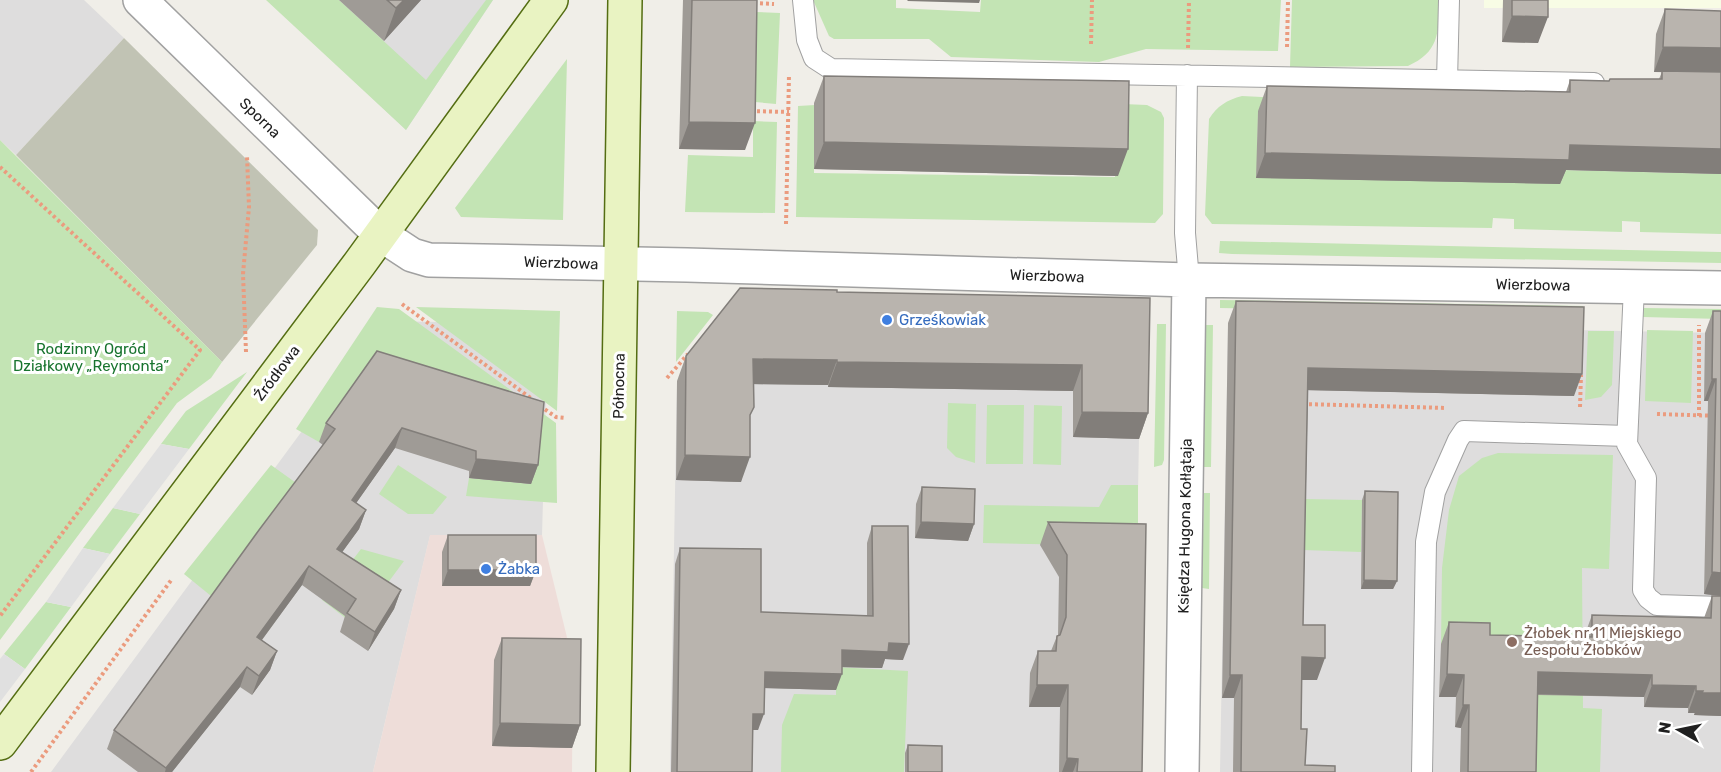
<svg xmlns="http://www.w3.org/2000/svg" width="1721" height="772" viewBox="0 0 1721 772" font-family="Rubik,sans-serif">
	<rect width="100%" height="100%" fill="#f0eee8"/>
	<path fill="#dedddd" d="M0,0H84L124,38L16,155L0,140Z
		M269,0H493L406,130Z
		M383,321L548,324L542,535L430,536L373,772H51Z
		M1231,323L1721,333V772H1220L1228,327Z
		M1141,324L1133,772H670L677,381Z"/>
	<path fill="#eeddd9" d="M430,535H542L573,662L572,772H373Z"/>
	<path fill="#f8fce5" d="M1484,0H1721V8H1484Z"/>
	<path fill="#c1c3b4" d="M124,38L318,230L317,245L222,362L16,155Z"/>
	<path fill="#c3e4b4" d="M266,0H339L426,80L486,0H493L406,130Z
		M813,0H896V8L980,12L981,0H1281L1278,51L1146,49L1099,62L951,57L929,39H834L829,36Z
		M1292,0H1439C1439,31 1440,52 1408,66L1290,67Z
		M756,12L780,13L776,104L755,102Z
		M567,59L563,220L461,217L455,208Z
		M1242,96L1303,99L1258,111L1257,178L1561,170L1721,174V234L1640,232V222L1622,221V232L1514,229V219L1493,218L1492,228L1212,224L1205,215L1209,119C1217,106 1227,100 1242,96Z
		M1123,104L1147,105L1161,112L1164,118L1163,214L1155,223L796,217L798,106L815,105L814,173L1115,177L1118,111Z
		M753,121L777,122L775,213L685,212L688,155L753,157Z
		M0,140L222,362L211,378L177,403L0,640Z
		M1220,241L1721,252V263L1232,254L1219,253Z
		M1220,300L1583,306L1582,315L1220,308Z
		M377,307L399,309L556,423L557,503L466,496L469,478L531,484L370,370L319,442L296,429Z
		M416,307L560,311L557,411Z
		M1644,308L1721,309V319L1643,317Z
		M677,311L708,312L713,315L676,362Z
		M1157,324H1166L1164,460L1162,465L1154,467Z
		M1205,325H1213L1211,467H1203Z
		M1647,330L1693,331L1691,403L1645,401Z
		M1588,331H1614L1612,385L1601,397L1585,400Z
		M247,372L189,449L161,444L186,411Z
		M948,403L976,404L975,463L956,457L947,448Z
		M987,405H1024L1023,464H986Z
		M1034,405L1062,406L1061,465L1033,464Z
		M1498,453L1613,455L1609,569L1582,568L1583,708L1602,709L1600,772H1528L1441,644L1442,568L1449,510L1459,476L1482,458Z
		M271,465L299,485L216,600L184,574Z
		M398,465L447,497L433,514H408L379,494Z
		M1111,485H1138V546L983,543L984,505L1099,507Z
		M1204,493H1210L1209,589L1202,588Z
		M1304,499L1362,500L1361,552L1303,550Z
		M113,508L140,514L110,554L83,548Z
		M361,549L404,561L356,626L322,600Z
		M46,602L71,607L25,669L4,654Z
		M836,667L908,671L904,772H781L782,725L794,694L836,695Z"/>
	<path fill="#e0e0e0" d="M161,444L189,449L140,514L113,508Z
		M83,548L110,554L71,607L46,602Z
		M4,654L25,669L0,702V659Z"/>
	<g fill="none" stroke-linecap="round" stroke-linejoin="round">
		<defs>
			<path id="lane" d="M803,0L807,40L814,58L831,69L1594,83
				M1187,75L1185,233L1189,280
				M1447,81L1449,0
				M1634,287L1627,444L1646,478L1643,590L1648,598L1657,605L1721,607
				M1422,772L1426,542L1435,492L1458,440L1464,431L1627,436"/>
			<path id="street" d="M140,0L380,234L412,255L429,260L687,265L1189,280L1721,288
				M1182,772L1189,280"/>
			<path id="secondary" d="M0,743L360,263L551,0
				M613,772L625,0"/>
		</defs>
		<use href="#lane" stroke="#a1a1a1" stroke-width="22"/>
		<use href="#street" stroke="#a1a1a1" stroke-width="36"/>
		<use href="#secondary" stroke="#546d12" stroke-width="36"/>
		<path stroke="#eb9b7e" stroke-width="4" stroke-dasharray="3 3" stroke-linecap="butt" d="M754,3L774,4
			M1091,44L1092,0
			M1287,47L1288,0
			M1188,48L1189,0
			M751,111L789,112
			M0,167L200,350L0,616
			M786,224L789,75
			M402,304L532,399
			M246,352L243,274L249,207L247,156
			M667,378L688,354
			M1303,404L1446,408
			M540,406L556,417L566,418
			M1580,407L1581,375
			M1657,414L1721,416
			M1699,416V325
			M31,772L172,579"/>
		<use href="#lane" stroke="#fff" stroke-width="20"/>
		<use href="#street" stroke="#fff" stroke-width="33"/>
		<use href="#secondary" stroke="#e9f3c2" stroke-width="33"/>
	</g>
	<path fill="#9f9b96" d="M339,0H421L384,41Z
		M683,0H757L745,150L679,149Z
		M1503,0H1548L1538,43L1502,42Z
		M1665,9L1721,11V174L1566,170L1560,184L1256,178L1258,111L1267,86L1566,92L1570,80L1609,81L1659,79L1662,72H1654L1656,34Z
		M824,76L1118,176L814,169V103Z
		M837,292L1150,298L1148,413L1139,439L1073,437V391L828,387V385L754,384L750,416L741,482L676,480L677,381L686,356Z
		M1236,301L1574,396L1308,390L1303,625L1317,680H1302L1301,729L1305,765L1335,772H1233L1234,698H1222L1228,323Z
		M1713,311H1721V716L1694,715L1695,713H1688V708L1644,707V697L1537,695L1536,772H1460L1461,728L1455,727L1456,697H1439L1441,644L1449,622L1490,635L1584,637L1592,615L1704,618L1712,596H1721L1704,594L1708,401H1704L1705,333Z
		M377,351L538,465L531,484L469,478V471L395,448L356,503L366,510L359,529L342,552L401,590L394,609L368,651L340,632L345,616L302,585L262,640L277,651L270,670L252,695L240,687L172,772H138L107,749L114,730L323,445L319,442L326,423Z
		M922,487L974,524L968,541L915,538L916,504Z
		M1365,491L1397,581L1393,589H1361L1362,500Z
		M1048,522L1146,524L1142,772H1059L1060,707H1029L1030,673L1038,651H1051L1057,636H1058L1059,577L1040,545Z
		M872,526L903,660L885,659L882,668L842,667L836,690L765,688L758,730H753L752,772H671L675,564L680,548L761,612L867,616V543Z
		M448,535L536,570L530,586H442V552Z
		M502,638L580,725L572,748L492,746L494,660Z
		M908,745L942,772H905V753Z"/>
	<path fill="#827e7a" d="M404,0H421L384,41L396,8Z
		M908,0H980L979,3L907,1Z
		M1512,16L1548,17L1538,43L1502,42Z
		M1663,47L1721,48V73L1654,72Z
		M689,122L755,123L745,150L679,149Z
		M824,142L1128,149L1118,176L814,169Z
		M1570,145L1721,149V174L1566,170L1560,184L1256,178L1265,153Z
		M753,359L837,360L828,385L744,384Z
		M837,362L1082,365L1073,391L828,387Z
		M1308,368L1582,374L1574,396L1300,390Z
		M1712,379H1716L1708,401H1704Z
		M1082,412L1148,413L1139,439L1073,437Z
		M402,428L395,448L345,519L352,500Z
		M685,455L750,457L741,482L676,480Z
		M476,459L538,465L531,484L469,478Z
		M366,510L359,529L330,569L337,549Z
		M921,522L974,524L968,541L915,538Z
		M309,566L302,585L250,656L257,637Z
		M448,570H536L530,586H442Z
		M1712,572L1721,573V596L1704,594Z
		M1364,580L1397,581L1393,589H1361Z
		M401,590L394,609L368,651L375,632Z
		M889,643L909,644L903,660L885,659L882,668L836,667L842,650Z
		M277,651L270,670L252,695L259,676Z
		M1302,657L1325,658L1317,680H1294Z
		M247,667L240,687L172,772H165L166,768Z
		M765,672L842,674L836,690L760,688Z
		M1538,672L1652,675L1644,697L1530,694Z
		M1447,674L1464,675L1456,697H1439Z
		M1230,675H1242L1234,698H1222Z
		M1037,685H1068L1060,707H1029Z
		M1652,685L1696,686L1688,708L1644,707Z
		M1696,691H1703L1695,713H1688Z
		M1702,693H1721V716L1694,715Z
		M1463,705H1469L1461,728L1455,727Z
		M753,714H764L758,730H747Z
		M500,723L580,725L572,748L492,746Z
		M1067,758L1078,759L1073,772H1062Z"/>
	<path fill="#b9b4ae" stroke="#827e7a" stroke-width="1.5" d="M387,0H404L396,8Z
		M692,0H757L755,123L689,122Z
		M1512,0H1548V17L1512,16Z
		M1665,9L1721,11V48L1663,47Z
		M1662,71L1721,72V149L1570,145L1569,160L1265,153L1267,86L1570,92V80L1609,81L1610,79H1662Z
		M824,76L1129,81L1128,149L824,142Z
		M740,288L837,290V292L1150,298L1148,413L1082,412V365L837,362V360L753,359L754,407L750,415V457L685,455L686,356Z
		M1236,301L1584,307L1582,374L1308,368L1303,625H1325V658L1302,657L1301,729H1307L1305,765L1335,766V772H1241L1242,675H1230Z
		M1713,311H1721V573L1712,572L1716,379H1712Z
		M377,351L544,402L538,465L476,459V451L402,428L352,500L366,510L337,549L401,590L375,632L347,613L356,599L309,566L257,637L277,651L259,676L247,667L166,768L114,730L259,530L335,429L326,423Z
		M922,487L975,489L974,524L921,522Z
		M1365,491L1398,492L1397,581L1364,580Z
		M1048,522L1146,524L1142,772H1077L1078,759L1067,758L1068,685H1037L1038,651H1056L1057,636L1060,635L1066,617L1067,555Z
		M872,526H908L909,644L889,643L888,652L842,650V674L765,672L764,714H753L752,772H677L680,548L761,549V612L873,616Z
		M448,535H536V570H448Z
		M1712,596H1721V693H1702L1703,691H1696V686L1652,685V675L1538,672L1536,772H1468L1469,705H1463L1464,675L1447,674L1449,622L1490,623V635L1592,637V615L1711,618Z
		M502,638L581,639L580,725L500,723Z
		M908,745L942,746V772H908Z"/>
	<g fill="#3f7fe0" stroke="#fff" stroke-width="2">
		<circle cx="887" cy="320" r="6"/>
		<circle cx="486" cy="569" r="6"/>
	</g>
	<circle fill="#8d6e63" stroke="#fff" stroke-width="2" cx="1512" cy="642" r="6"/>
	<g text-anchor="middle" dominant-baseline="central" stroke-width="6" stroke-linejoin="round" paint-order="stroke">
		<g font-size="15" fill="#202020" stroke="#fff">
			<text transform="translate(260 118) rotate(44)">Sporna</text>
			<text transform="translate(561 263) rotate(2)">Wierzbowa</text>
			<text transform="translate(1047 276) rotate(2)">Wierzbowa</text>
			<text transform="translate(1533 285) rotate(1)">Wierzbowa</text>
			<text transform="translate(277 373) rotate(-53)">Źródłowa</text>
			<text transform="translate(619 386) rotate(-89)">Północna</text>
			<text transform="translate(1185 526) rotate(-89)">Księdza Hugona Kołłątaja</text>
		</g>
		<g font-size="15" fill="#366cbe" stroke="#fff" text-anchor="start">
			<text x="899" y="320">Grześkowiak</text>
			<text x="498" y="569">Żabka</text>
		</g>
		<g font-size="15" fill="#18742f" stroke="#fff">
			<text x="91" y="349">Rodzinny Ogród<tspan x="91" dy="17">Działkowy „Reymonta”</tspan></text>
		</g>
		<g font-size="15" fill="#785e54" stroke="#fff" text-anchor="start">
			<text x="1524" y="633">Żłobek nr 11 Miejskiego<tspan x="1524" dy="17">Zespołu Żłobków</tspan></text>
		</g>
	</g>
	<g transform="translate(1679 730) rotate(279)" stroke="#ffffff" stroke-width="4.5" paint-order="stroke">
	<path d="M0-4.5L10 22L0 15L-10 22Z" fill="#202020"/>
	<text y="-9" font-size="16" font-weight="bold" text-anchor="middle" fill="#202020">N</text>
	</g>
</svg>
